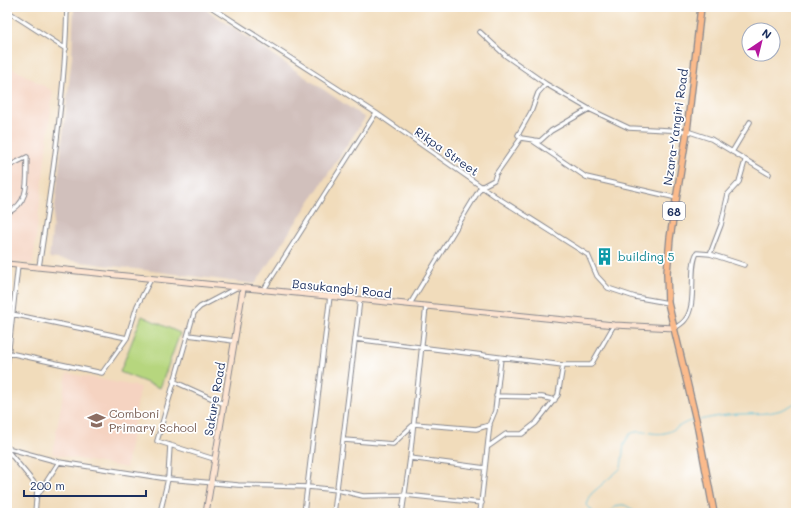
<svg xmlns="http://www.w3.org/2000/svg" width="803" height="520" viewBox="0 0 803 520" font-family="Mali,sans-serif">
	<rect width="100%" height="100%" fill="#fff"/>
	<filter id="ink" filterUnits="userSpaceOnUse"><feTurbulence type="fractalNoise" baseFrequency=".025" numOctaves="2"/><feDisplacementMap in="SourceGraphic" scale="8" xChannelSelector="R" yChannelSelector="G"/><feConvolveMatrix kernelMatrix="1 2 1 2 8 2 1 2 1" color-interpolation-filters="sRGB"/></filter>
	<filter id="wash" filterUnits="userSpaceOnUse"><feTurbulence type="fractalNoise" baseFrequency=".012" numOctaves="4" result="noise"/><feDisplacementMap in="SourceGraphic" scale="16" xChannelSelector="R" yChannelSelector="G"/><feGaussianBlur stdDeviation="0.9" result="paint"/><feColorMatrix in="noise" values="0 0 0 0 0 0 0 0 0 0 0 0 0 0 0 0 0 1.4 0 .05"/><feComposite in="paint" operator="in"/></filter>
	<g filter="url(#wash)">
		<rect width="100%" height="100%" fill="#f1dcbb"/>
		<path fill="#f5d3c1" d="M7,65L53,91L33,264L7,262Z
			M67,373L140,387L126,468L52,454Z"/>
		<path fill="#d1c0bc" d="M74,7H203L365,118L255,284L49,258L72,57Z"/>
		<path fill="#b6d67e" stroke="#68826e" d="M142,316L180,333L160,388L120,372Z"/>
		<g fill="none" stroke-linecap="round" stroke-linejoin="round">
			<path stroke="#57bcd5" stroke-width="1" d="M699,420C709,418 718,416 727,415C750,412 776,418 796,402
				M594,513L587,505L591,494L621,468L624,444L630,434C641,428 653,436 665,433C676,430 683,422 694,420
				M608,513C620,502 624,502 636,513"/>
		</g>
	</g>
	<g filter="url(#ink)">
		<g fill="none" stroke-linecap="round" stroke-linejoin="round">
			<defs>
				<path id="street" d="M211,7L376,113L495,196L588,255L597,276L608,288L635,297L668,303
					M7,11L66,49
					M480,32L506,56L546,84L589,109
					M521,138L518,135L531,112L538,93L546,84
					M533,141L586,177L677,198
					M732,152L750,122
					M7,167L27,157
					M7,213C31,203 26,179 27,157
					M710,254L721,225L728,194L739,182L745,161
					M39,267C52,180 65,95 67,7
					M263,291L376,113
					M410,304L481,187L494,180L496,174L521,138L540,141L551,131L589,109L629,128L687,131L711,139L769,174
					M7,313L127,338
					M675,328C678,326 683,323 685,320C698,305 688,268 697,253L710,254L744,265
					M188,335L234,341
					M355,339L563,365
					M9,353L102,373L127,338L137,306L151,279
					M7,366L18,265
					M173,381L224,404
					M496,396L542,397L555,400
					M344,440L393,444L414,424L476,429L490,425
					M489,446L506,434H522L536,423L558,395L563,365H591L614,325
					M7,448L59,462L168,479L238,485L308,487L338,490L363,496L405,495L482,503
					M7,450L36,485L37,490L35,513
					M410,458L485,468
					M214,459L157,441L194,313L200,307L236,288
					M37,496L59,462
					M160,513L168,479L170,445
					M304,513L330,296
					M334,513L360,299
					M402,513L410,458L426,306
					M480,513L490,423L495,411L501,358"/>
				<path id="secondary" d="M7,264L614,325L675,328
					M206,513L243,289"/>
				<path id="primary" d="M701,7L687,131L670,238L667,273L668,303L697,424L714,513"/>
			</defs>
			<use href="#street" stroke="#86868c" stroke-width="5.5"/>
			<use href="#secondary" stroke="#86868c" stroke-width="7"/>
			<use href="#primary" stroke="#86868c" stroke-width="8"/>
			<use href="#street" stroke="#fff" stroke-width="3.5"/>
			<use href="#secondary" stroke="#fde4d1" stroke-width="5"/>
			<use href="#primary" stroke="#fbbb8c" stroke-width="5.5"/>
		</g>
	</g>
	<defs>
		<symbol id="building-bare" viewBox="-9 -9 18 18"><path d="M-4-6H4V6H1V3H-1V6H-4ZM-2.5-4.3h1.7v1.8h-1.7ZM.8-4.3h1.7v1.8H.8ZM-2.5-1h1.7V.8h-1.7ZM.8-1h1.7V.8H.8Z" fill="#0f9aa8" stroke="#fff" stroke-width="2.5" paint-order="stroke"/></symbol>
		<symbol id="school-bare" viewBox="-9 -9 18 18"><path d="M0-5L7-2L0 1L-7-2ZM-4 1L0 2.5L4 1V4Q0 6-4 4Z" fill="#8d6e63" stroke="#fff" stroke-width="2.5" paint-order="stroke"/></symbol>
	</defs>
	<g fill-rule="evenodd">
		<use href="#building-bare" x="592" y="244" width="25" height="25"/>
		<use href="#school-bare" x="84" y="408" width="25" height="25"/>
	</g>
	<g text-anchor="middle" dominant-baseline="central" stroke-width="3.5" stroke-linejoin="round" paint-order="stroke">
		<rect fill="#fff" stroke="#5f6d8e" stroke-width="1" x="663" y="202" width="22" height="18" rx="3"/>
		<g font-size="11" font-weight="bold" fill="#1b2f5e">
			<text x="674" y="211">68</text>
		</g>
		<g font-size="12" fill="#1b2f5e" stroke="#fff">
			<text transform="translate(675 127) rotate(-82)">Nzara-Yangiri Road</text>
			<text transform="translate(447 151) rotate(35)">Rikpa Street</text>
			<text transform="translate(342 288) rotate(6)">Basukangbi Road</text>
			<text transform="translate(214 399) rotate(-80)">Sakure Road</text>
		</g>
		<g font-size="12" fill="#0d838f" stroke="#fff" text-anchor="start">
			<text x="618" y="256">building 5</text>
		</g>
		<g font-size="12" fill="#785e54" stroke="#fff" text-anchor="start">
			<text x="109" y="413">Comboni<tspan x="109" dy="14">Primary School</tspan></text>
		</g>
	</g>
	<rect width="803" height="520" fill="none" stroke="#fff" stroke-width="24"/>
	<g transform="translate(761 42) rotate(35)"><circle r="19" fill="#ffffff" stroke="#a4acbf"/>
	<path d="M0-3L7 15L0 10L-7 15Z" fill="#b5179e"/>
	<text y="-6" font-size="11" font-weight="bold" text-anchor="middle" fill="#1b2f5e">N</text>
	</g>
	<path d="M24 490v6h122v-6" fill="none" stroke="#1b2f5e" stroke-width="2"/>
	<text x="30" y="490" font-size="12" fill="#1b2f5e" stroke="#ffffff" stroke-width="3" paint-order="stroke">200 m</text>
</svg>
